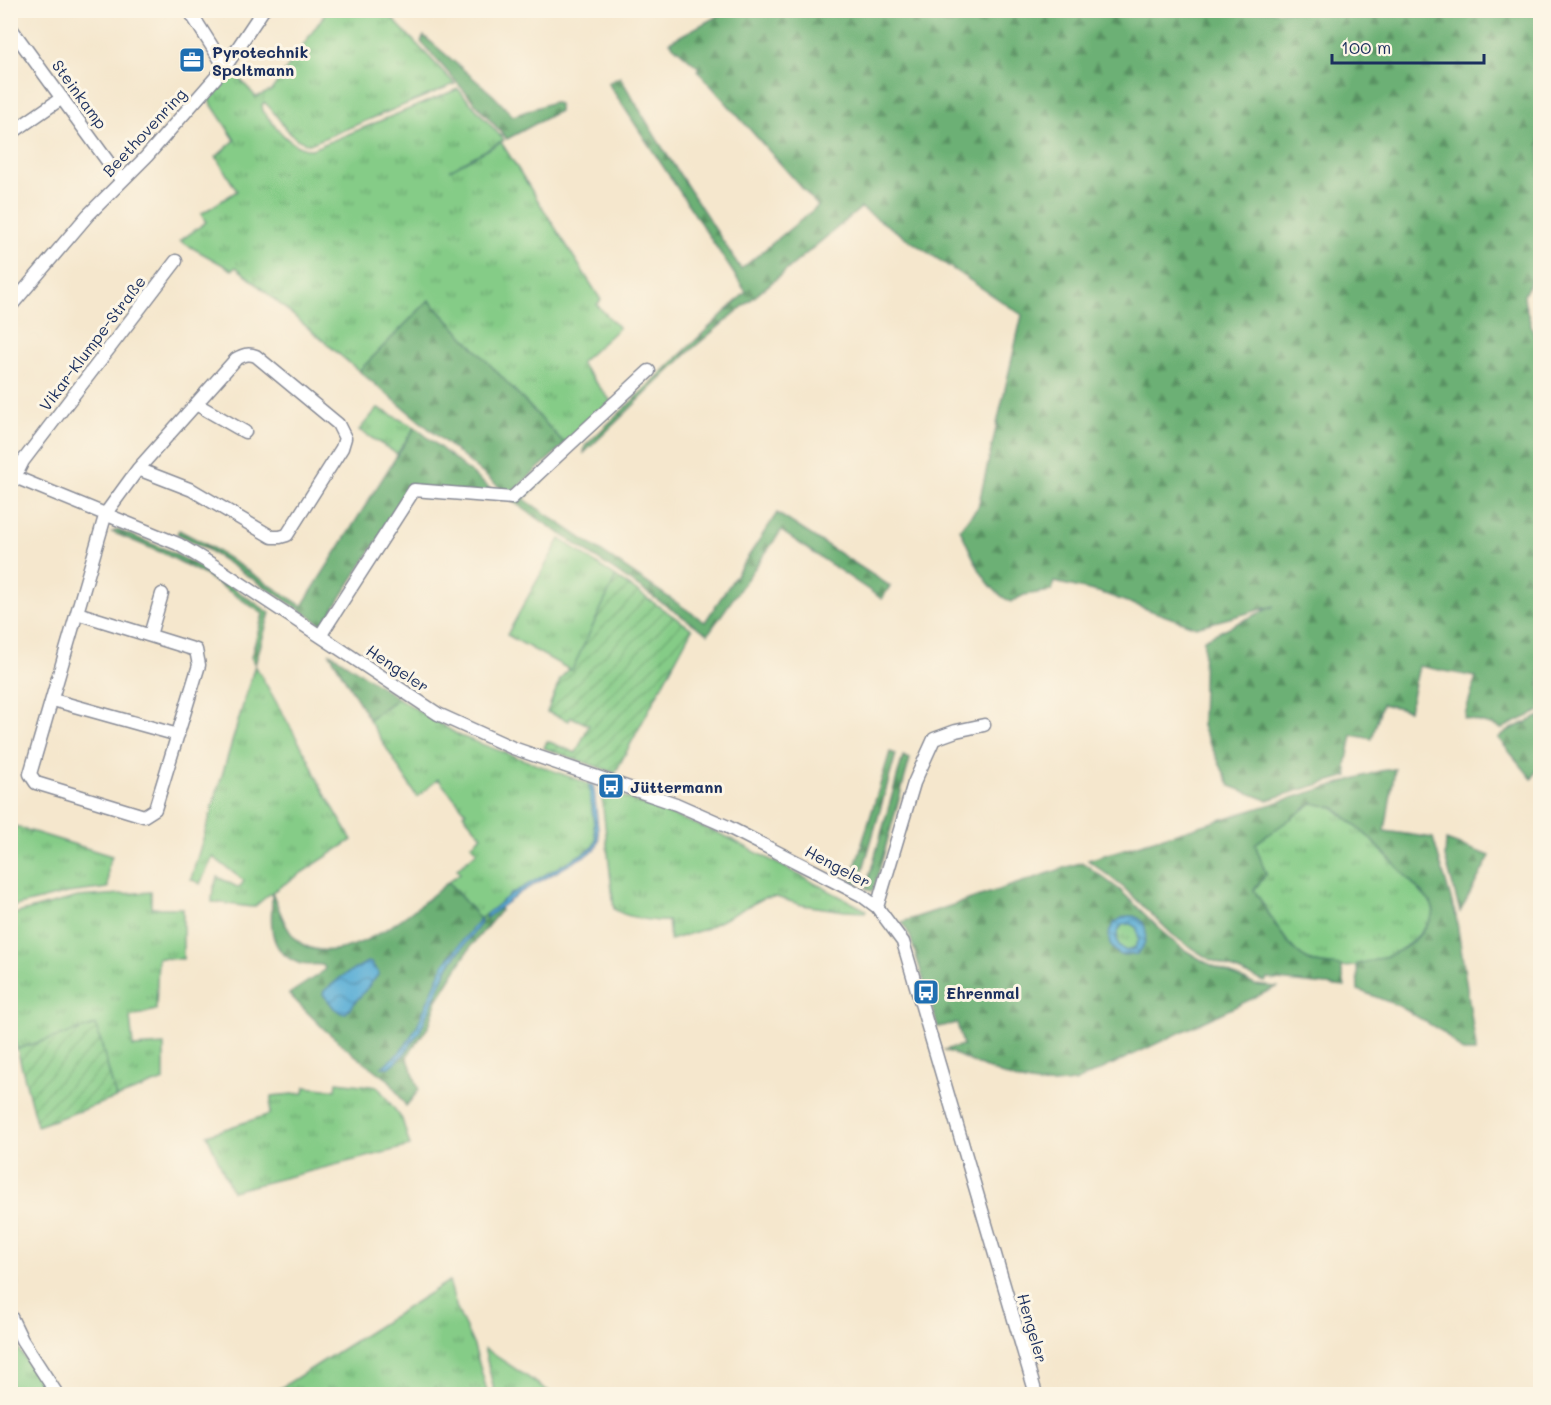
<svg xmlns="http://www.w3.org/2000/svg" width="1551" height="1405" viewBox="0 0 1551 1405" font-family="Mali,sans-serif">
	<defs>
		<pattern id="grass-tufts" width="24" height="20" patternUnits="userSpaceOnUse" patternTransform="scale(1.5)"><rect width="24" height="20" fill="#85cc87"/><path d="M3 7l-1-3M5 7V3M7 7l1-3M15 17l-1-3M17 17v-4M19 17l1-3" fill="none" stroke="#6ca672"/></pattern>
		<pattern id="forest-firs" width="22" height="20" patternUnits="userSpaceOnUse" patternTransform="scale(1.5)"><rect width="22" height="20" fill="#6cb074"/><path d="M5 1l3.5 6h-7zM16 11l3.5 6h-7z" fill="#589062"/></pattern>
		<pattern id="garden-furrows" width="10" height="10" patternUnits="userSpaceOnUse" patternTransform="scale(1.5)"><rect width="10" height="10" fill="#85cc87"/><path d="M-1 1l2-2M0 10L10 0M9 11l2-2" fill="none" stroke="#6ca672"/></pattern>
		<pattern id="water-waves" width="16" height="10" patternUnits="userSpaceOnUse" patternTransform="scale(1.5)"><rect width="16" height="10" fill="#5aaed6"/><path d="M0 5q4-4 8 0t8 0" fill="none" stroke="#4a8eb1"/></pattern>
	</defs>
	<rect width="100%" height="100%" fill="#fcf5e5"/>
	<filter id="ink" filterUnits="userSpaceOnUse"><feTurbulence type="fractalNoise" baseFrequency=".0167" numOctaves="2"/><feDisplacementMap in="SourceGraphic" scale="12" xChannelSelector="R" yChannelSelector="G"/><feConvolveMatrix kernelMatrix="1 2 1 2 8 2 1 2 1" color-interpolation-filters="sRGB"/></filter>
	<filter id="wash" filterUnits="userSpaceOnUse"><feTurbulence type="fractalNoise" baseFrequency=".008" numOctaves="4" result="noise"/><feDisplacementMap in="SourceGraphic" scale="24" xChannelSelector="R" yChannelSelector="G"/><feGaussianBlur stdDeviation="1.35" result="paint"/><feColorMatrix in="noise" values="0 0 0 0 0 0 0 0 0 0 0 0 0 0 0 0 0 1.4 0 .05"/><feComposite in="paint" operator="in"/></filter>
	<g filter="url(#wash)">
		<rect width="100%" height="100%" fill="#f5e7cd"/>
		<path fill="url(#grass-tufts)" stroke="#507e72" stroke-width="1.5" d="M327,11H385L455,84L310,144C286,140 280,115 264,102L262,105L263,111C276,127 291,150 312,149L458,89L504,140L450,170L501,142L601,300L597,305L619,328L580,363L611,401L565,444L429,300L359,371L236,267L232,270L180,241L206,222L201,214L237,191L216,157L235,140L208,99L232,70L256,97L271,91Z
			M378,408L415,427L397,454L359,430Z
			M560,539L616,577L572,671L507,635Z
			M255,665L308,758L320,785L352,840L272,892L254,907C239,906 227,903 212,902L213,889L218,877L239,888L244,881L213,857L200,884L191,879Z
			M398,698L460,736L589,784L596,840L592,848L511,894L480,919L448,882L460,873L457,869L477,852L471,845L482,836L463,814L466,812L438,779L417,797L369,720Z
			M601,788L723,835L866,910L865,912L845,911L802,905L776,897L764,898L705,929L670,940L668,921C655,922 624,917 614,909Z
			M1313,802L1334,808L1372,840L1431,903L1434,911C1416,958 1341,984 1298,954C1288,947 1263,903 1254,890L1266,874L1255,844Z
			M11,825L112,856L108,867V888L68,893L11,907Z
			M151,892V908H183V959L158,958L156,1010L130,1017L133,1047L164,1045V1080L116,1098L96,1025L17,1049L11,1025L10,915L78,897Z
			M1124,924H1131L1137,928L1139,940L1135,947L1126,951L1119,947C1116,938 1116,930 1124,924Z
			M337,1082L378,1087L402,1119L410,1146L232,1191L207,1135L270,1114L271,1096L304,1093L305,1087L336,1090Z
			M449,1281L457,1309L474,1346L488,1394H271Z
			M10,1336L48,1394H11Z
			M484,1348L553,1394H495Z"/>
		<path fill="url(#forest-firs)" stroke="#447069" stroke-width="1.5" fill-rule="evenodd" d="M727,11H1540V253L1536,271L1524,295L1525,304L1540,355V711L1501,729L1498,727L1464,718L1476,677L1419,666L1409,710L1382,704L1372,739L1352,735L1346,765L1348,776L1267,800L1230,786L1202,726L1204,639L1274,606L1196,627L1102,593L1054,582L1051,591L1024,595L1011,602C983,588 973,556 960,529L978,507L1022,315L861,208L693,348L584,453L585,446L746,292L608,83L620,77L658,141L741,269L818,206L697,70L699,68L669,42Z
			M424,36L493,95L513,116L553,102L559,104V111L507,139L421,42Z
			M429,300L565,444L509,495L359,371Z
			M415,427L498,495L412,487L323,625L208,550L177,534L179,530L211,547L302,606Z
			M563,456L564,461L524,499L705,622L777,513L890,586L882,599L781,531L708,634L512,501Z
			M118,530L167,550L206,570L270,613L255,665L251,657L263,614L203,574L165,554L112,532Z
			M329,652L398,698L369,719Z
			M1540,716V763L1532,779L1498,738L1507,731Z
			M890,752L896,754L859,884L851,880Z
			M903,756L910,759L873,892L866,888Z
			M1395,769L1385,831L1433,838L1456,916L1476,1047L1475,1052H1463L1443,1032L1399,1006L1358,990L1357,964C1391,958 1421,946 1434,911L1431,903L1372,840L1335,808L1313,803L1255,844L1266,874L1254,890C1268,911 1287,950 1308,960C1318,965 1330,965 1341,966L1345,987L1267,979L1265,982L1209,959L1188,946L1174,936L1123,887L1088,860L1380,771Z
			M1446,840L1490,856L1460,912L1445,857Z
			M1082,862L1120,890L1170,939L1185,950L1205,962L1255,985L1277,987L1075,1082C1062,1083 1050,1085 1037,1084C1008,1081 972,1061 945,1050L963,1045L957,1023L938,1027L910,936L902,922ZM1133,916L1140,919C1145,933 1149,943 1137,954L1120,955L1110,941L1111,928Z
			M448,882L480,919L486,914L487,917L499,906L501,910L471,946L437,1000L429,1026L407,1056L419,1090L406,1106L389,1080L356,1056L324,1029L289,994L325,970L324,966C317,963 309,966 301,964C265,951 272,923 272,892C279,908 286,934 302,944C345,971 418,908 448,882Z
			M11,1217L17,1285L12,1290L10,1289Z"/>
		<path fill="url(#garden-furrows)" stroke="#507e72" stroke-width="1.5" d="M616,577L692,629L615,773L544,748L547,741L576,753L589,725L571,717L569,721L547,712L560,680L568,669L572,670Z
			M96,1025L116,1098L37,1126L17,1049Z"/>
		<path fill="url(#water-waves)" stroke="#3a6e9a" stroke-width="1.5" fill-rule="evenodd" d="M589,784L593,785L594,789L599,840L595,850L521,892L486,918V914L511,894L593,848L596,840Z
			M1128,916C1150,915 1150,943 1137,954L1120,955C1102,942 1107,922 1128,916ZM1124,924H1131L1137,928L1139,940L1135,948L1126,951L1119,947C1116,938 1115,930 1124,924Z
			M480,919L481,923L449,965L420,1031L404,1054L390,1067H382L400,1052L409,1040L417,1026L444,964Z
			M367,962L371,963L378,972V975L346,1013H341L334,1008L323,994L324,991L341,977Z"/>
	</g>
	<g filter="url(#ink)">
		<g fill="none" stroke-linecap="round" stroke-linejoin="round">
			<defs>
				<path id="street" d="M189,10L225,67
					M10,27L122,181
					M10,134L62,98
					M10,307L88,215L146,157L225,67L263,10
					M196,404L245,432
					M10,475L178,544L216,567L438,714L513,748L676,804L726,826L861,895L877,907L903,942L1036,1394
					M15,477L23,461L176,261
					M77,613L196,650L199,665L155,809L144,816L36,783L30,774L106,513L138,469L236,359C243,355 248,353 256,356L338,424L345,438L342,448L287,535L280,537H272L192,490L138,469
					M150,635L162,594
					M320,636L414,490L512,498L649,371
					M53,700L178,735
					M877,907L914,783L934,739L956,731L984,725
					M10,1315L22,1340L57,1394"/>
			</defs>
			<use href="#street" stroke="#888b96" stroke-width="15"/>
			<use href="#street" stroke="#fff" stroke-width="12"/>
		</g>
	</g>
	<defs>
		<symbol id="office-square" viewBox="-11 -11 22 22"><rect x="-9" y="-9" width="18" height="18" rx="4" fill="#1f6fb2" stroke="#fcf5e5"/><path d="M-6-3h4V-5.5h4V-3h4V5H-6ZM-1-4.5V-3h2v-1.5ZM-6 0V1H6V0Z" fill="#fff"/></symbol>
		<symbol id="bus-square" viewBox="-11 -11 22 22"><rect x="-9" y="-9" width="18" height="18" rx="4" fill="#1f6fb2" stroke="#fcf5e5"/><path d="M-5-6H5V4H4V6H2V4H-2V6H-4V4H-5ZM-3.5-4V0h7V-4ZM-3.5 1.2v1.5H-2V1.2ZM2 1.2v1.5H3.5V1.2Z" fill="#fff"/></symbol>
	</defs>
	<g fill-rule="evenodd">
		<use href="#office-square" x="177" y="45" width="30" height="30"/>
		<use href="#bus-square" x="596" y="771" width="30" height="30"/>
		<use href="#bus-square" x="911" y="977" width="30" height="30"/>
	</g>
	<g text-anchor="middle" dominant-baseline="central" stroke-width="6" stroke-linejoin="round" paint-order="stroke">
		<g font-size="16" font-weight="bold" fill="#1b2f5e" stroke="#fcf5e5" text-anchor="start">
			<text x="212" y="51">Pyrotechnik<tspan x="212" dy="18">Spoltmann</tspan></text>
			<text x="630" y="786">Jüttermann</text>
			<text x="946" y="992">Ehrenmal</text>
		</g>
		<g font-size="16" fill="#1b2f5e" stroke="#fcf5e5">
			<text transform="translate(80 94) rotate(54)">Steinkamp</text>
			<text transform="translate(144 132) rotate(-47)">Beethovenring</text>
			<text transform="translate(92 343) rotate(-53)">Vikar-Klumpe-Straße</text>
			<text transform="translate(398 668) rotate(34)">Hengeler</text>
			<text transform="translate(838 866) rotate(28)">Hengeler</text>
			<text transform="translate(1033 1328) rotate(74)">Hengeler</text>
		</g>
	</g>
	<rect width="1551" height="1405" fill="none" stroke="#fcf5e5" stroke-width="36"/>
	<path d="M1332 54v9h152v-9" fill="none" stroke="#1b2f5e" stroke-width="3"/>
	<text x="1341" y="54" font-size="18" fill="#1b2f5e" stroke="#fcf5e5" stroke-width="4.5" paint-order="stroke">100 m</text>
</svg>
